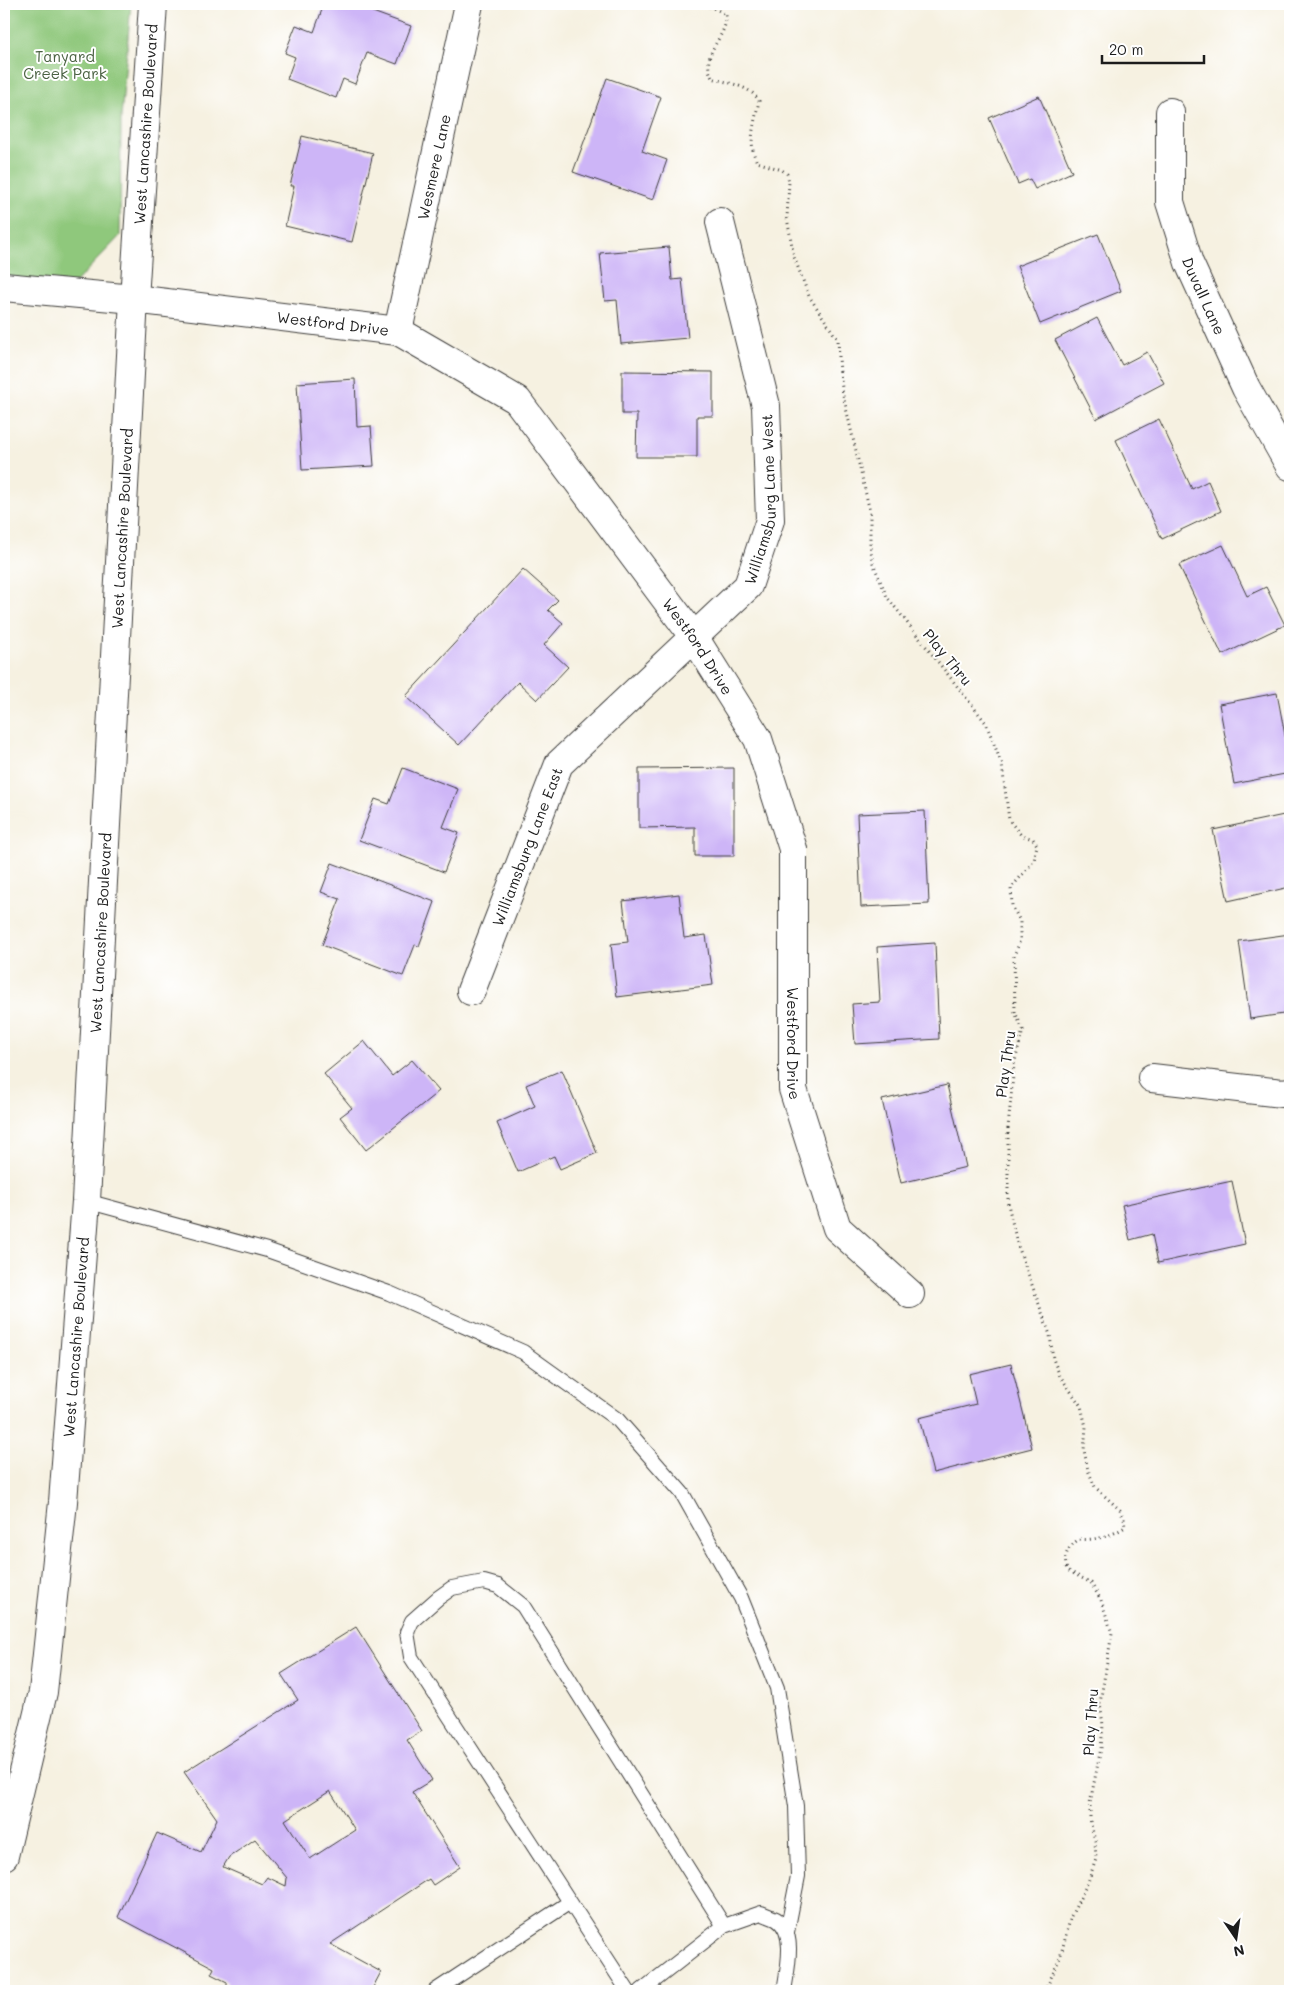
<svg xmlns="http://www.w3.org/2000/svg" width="1294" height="1995" viewBox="0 0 1294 1995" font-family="Mali,sans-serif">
	<rect width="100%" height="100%" fill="#fff"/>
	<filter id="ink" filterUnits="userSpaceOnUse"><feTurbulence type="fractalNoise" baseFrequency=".02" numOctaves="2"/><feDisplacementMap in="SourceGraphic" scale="10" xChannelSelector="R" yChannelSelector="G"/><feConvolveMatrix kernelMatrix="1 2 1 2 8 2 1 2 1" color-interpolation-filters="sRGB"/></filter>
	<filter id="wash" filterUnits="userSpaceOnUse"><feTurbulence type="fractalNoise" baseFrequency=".0096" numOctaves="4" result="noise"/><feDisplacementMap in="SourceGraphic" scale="20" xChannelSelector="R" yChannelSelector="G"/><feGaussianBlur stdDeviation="1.12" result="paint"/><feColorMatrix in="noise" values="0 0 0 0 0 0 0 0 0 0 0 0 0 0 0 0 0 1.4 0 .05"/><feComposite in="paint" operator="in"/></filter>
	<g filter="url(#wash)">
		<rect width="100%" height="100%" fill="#f6f1e1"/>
		<path fill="#8fc87c" stroke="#56724c" d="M4,4H131L121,118L120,236L73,285L4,280Z"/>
		<g id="blocks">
			<path fill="#cdb5f7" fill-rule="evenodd" d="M324,4H351L411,26L397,64L367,53L355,84L343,79L336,98L287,79L295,57L285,53L296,25L314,32Z
				M607,78L661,97L642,151L667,160L653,200L573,172Z
				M1039,96L1072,172L1035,189L1030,179L1018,184L989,118Z
				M302,136L373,153L352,242L285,226L294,186H290Z
				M1098,234L1121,291L1040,324L1017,266Z
				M669,247L672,280L682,279L688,338L621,344L617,300L605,301L600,253Z
				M1097,318L1122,365L1147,352L1164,383L1096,419L1055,340Z
				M622,371L713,372V416H697V457H636L637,414H622Z
				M355,379L357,427L371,426L374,466L302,470L297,383Z
				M1159,419L1192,489L1208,481L1221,511L1162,539L1116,440Z
				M1223,545L1247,596L1266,587L1285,625L1222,655L1179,565Z
				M523,569L558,600L548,610L563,623L544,645L568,667L537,700L518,682L459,745L406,696Z
				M1277,693L1290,762V773L1234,784L1219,704Z
				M403,768L458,789L443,827L459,833L444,872L359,840L375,799L389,804Z
				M734,768V856H695V827L639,828V769Z
				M925,811L929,904L861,907L857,814Z
				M1284,815L1288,832L1290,831V887L1228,901L1213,830Z
				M332,863L435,902L419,946L415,945L403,976L322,945L340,899L321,892Z
				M679,894L684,938L706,935L713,985L617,997L611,944L628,942L623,901Z
				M1290,934V1013L1250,1019L1239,941Z
				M935,943L939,1039L855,1044L852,1004L880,1002L877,947Z
				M364,1041L392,1076L412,1060L439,1091L366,1150L340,1117L352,1108L324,1074Z
				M562,1070L597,1153L560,1169L554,1156L518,1172L497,1123L535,1106L526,1085Z
				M947,1085L966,1167L901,1183L882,1100Z
				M1232,1181L1245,1244L1158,1263L1152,1234L1130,1240L1122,1205Z
				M1011,1364L1032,1448L933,1473L919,1418L976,1404L969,1374Z
				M356,1627L422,1731L407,1740L432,1780L412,1792L460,1867L433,1885L429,1879L330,1944L381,1972L371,1991L310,1990V1991H227V1982L211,1974L214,1968L118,1917L157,1833L201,1852L217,1819L184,1772L298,1700L281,1674ZM330,1791L355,1830L310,1859L285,1820ZM255,1839L287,1878L286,1886L267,1877L262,1884L223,1867L229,1857Z"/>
		</g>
	</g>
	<g filter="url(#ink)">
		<use href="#blocks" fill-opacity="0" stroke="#3d3c3a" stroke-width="1"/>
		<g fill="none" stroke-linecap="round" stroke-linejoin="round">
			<defs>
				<path id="lane" d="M86,1201L267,1250L389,1293L523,1352L618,1420L682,1493L741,1598L777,1688L796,1806L798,1876L787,1932
					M570,1902L411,1657L407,1632L412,1621L438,1598L452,1588L484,1582L498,1586L523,1606L724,1926L641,1991
					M724,1926L761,1913C766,1915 771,1917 776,1919C797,1931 787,1971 784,1991
					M435,1991L570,1902L628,1991"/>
				<g id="street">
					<path id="s1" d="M1170,112V202L1189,263L1246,388L1290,466"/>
					<path id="s2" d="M4,287L134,299L398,331L517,400L694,637L758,739L793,849V1089L837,1228L910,1294"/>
					<path id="s3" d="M398,331L469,4"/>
					<path id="s4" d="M471,991L559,764L748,586L770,520L766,406L720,222"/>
					<path d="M1152,1078L1282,1093L1290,1092"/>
				</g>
				<g id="secondary">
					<path id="s5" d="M4,1856L43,1692L63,1502L86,1201L134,299L153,4"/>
				</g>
			</defs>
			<use href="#lane" stroke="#3d3c3a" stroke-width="16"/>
			<use href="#street" stroke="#3d3c3a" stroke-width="30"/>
			<use href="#secondary" stroke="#3d3c3a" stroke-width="30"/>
			<path stroke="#3d3c3a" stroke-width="3" stroke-dasharray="1 4" stroke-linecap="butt" d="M684,4L711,7L726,14C728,39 699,51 712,78C728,83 751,86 759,101C755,121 747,142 757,162L782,170L787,174L789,182L787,218L794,257L809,296L838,340L840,373L843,395L870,512V545L873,563L887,597L986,723L1002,765L1009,820L1021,835L1033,839L1037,845L1034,861L1011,888L1012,906L1020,921V941L1014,956L1015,1012L1023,1030L1014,1065L1008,1128V1204L1017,1243L1050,1335L1053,1359L1060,1376L1081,1406L1086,1427L1084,1450L1088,1470L1095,1487L1120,1510L1124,1519L1125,1527C1112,1536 1094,1541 1079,1539C1067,1548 1063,1556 1067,1570L1091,1583L1101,1600L1112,1633L1100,1703L1103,1725L1101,1748L1090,1803V1820L1095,1841L1096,1859L1088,1882L1071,1916L1060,1958L1045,1991"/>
			<use href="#lane" stroke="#fff" stroke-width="14"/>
			<use href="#street" stroke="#fff" stroke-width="28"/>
			<use href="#secondary" stroke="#fff" stroke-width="28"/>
		</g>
	</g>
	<g text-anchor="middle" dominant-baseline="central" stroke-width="4" stroke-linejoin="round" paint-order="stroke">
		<g font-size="15" fill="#4a6142" stroke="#fff">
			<text x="65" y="56">Tanyard<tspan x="65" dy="17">Creek Park</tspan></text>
		</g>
		<g font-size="15" fill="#1c1c1c" stroke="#fff">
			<text stroke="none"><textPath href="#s5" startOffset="1740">West Lancashire Boulevard</textPath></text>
			<text stroke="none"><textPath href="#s3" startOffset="168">Wesmere Lane</textPath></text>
			<text stroke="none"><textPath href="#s1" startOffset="190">Duvall Lane</textPath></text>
			<text stroke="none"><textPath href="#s2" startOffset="331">Westford Drive</textPath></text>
			<text stroke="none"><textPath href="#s4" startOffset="592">Williamsburg Lane West</textPath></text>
			<text stroke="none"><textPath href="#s5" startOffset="1335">West Lancashire Boulevard</textPath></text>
			<text stroke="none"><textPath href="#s2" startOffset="840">Westford Drive</textPath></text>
			<text transform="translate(948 657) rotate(51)">Play Thru</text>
			<text stroke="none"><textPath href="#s4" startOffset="155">Williamsburg Lane East</textPath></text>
			<text stroke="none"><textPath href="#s5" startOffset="930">West Lancashire Boulevard</textPath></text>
			<text stroke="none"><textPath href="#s2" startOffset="1260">Westford Drive</textPath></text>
			<text transform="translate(1005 1064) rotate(-82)">Play Thru</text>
			<text stroke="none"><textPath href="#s5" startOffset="525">West Lancashire Boulevard</textPath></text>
			<text transform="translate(1090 1722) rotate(-86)">Play Thru</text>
		</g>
	</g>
	<rect width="1294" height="1995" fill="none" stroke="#fff" stroke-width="20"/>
	<g transform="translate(1236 1938) rotate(167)" stroke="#ffffff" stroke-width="4" paint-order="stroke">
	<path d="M0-4L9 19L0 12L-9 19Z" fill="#1c1c1c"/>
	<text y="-8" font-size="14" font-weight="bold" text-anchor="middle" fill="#1c1c1c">N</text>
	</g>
	<path d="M1102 55v8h102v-8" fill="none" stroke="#1c1c1c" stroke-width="2.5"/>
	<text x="1109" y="55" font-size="15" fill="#1c1c1c" stroke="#ffffff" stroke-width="4" paint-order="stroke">20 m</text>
</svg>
